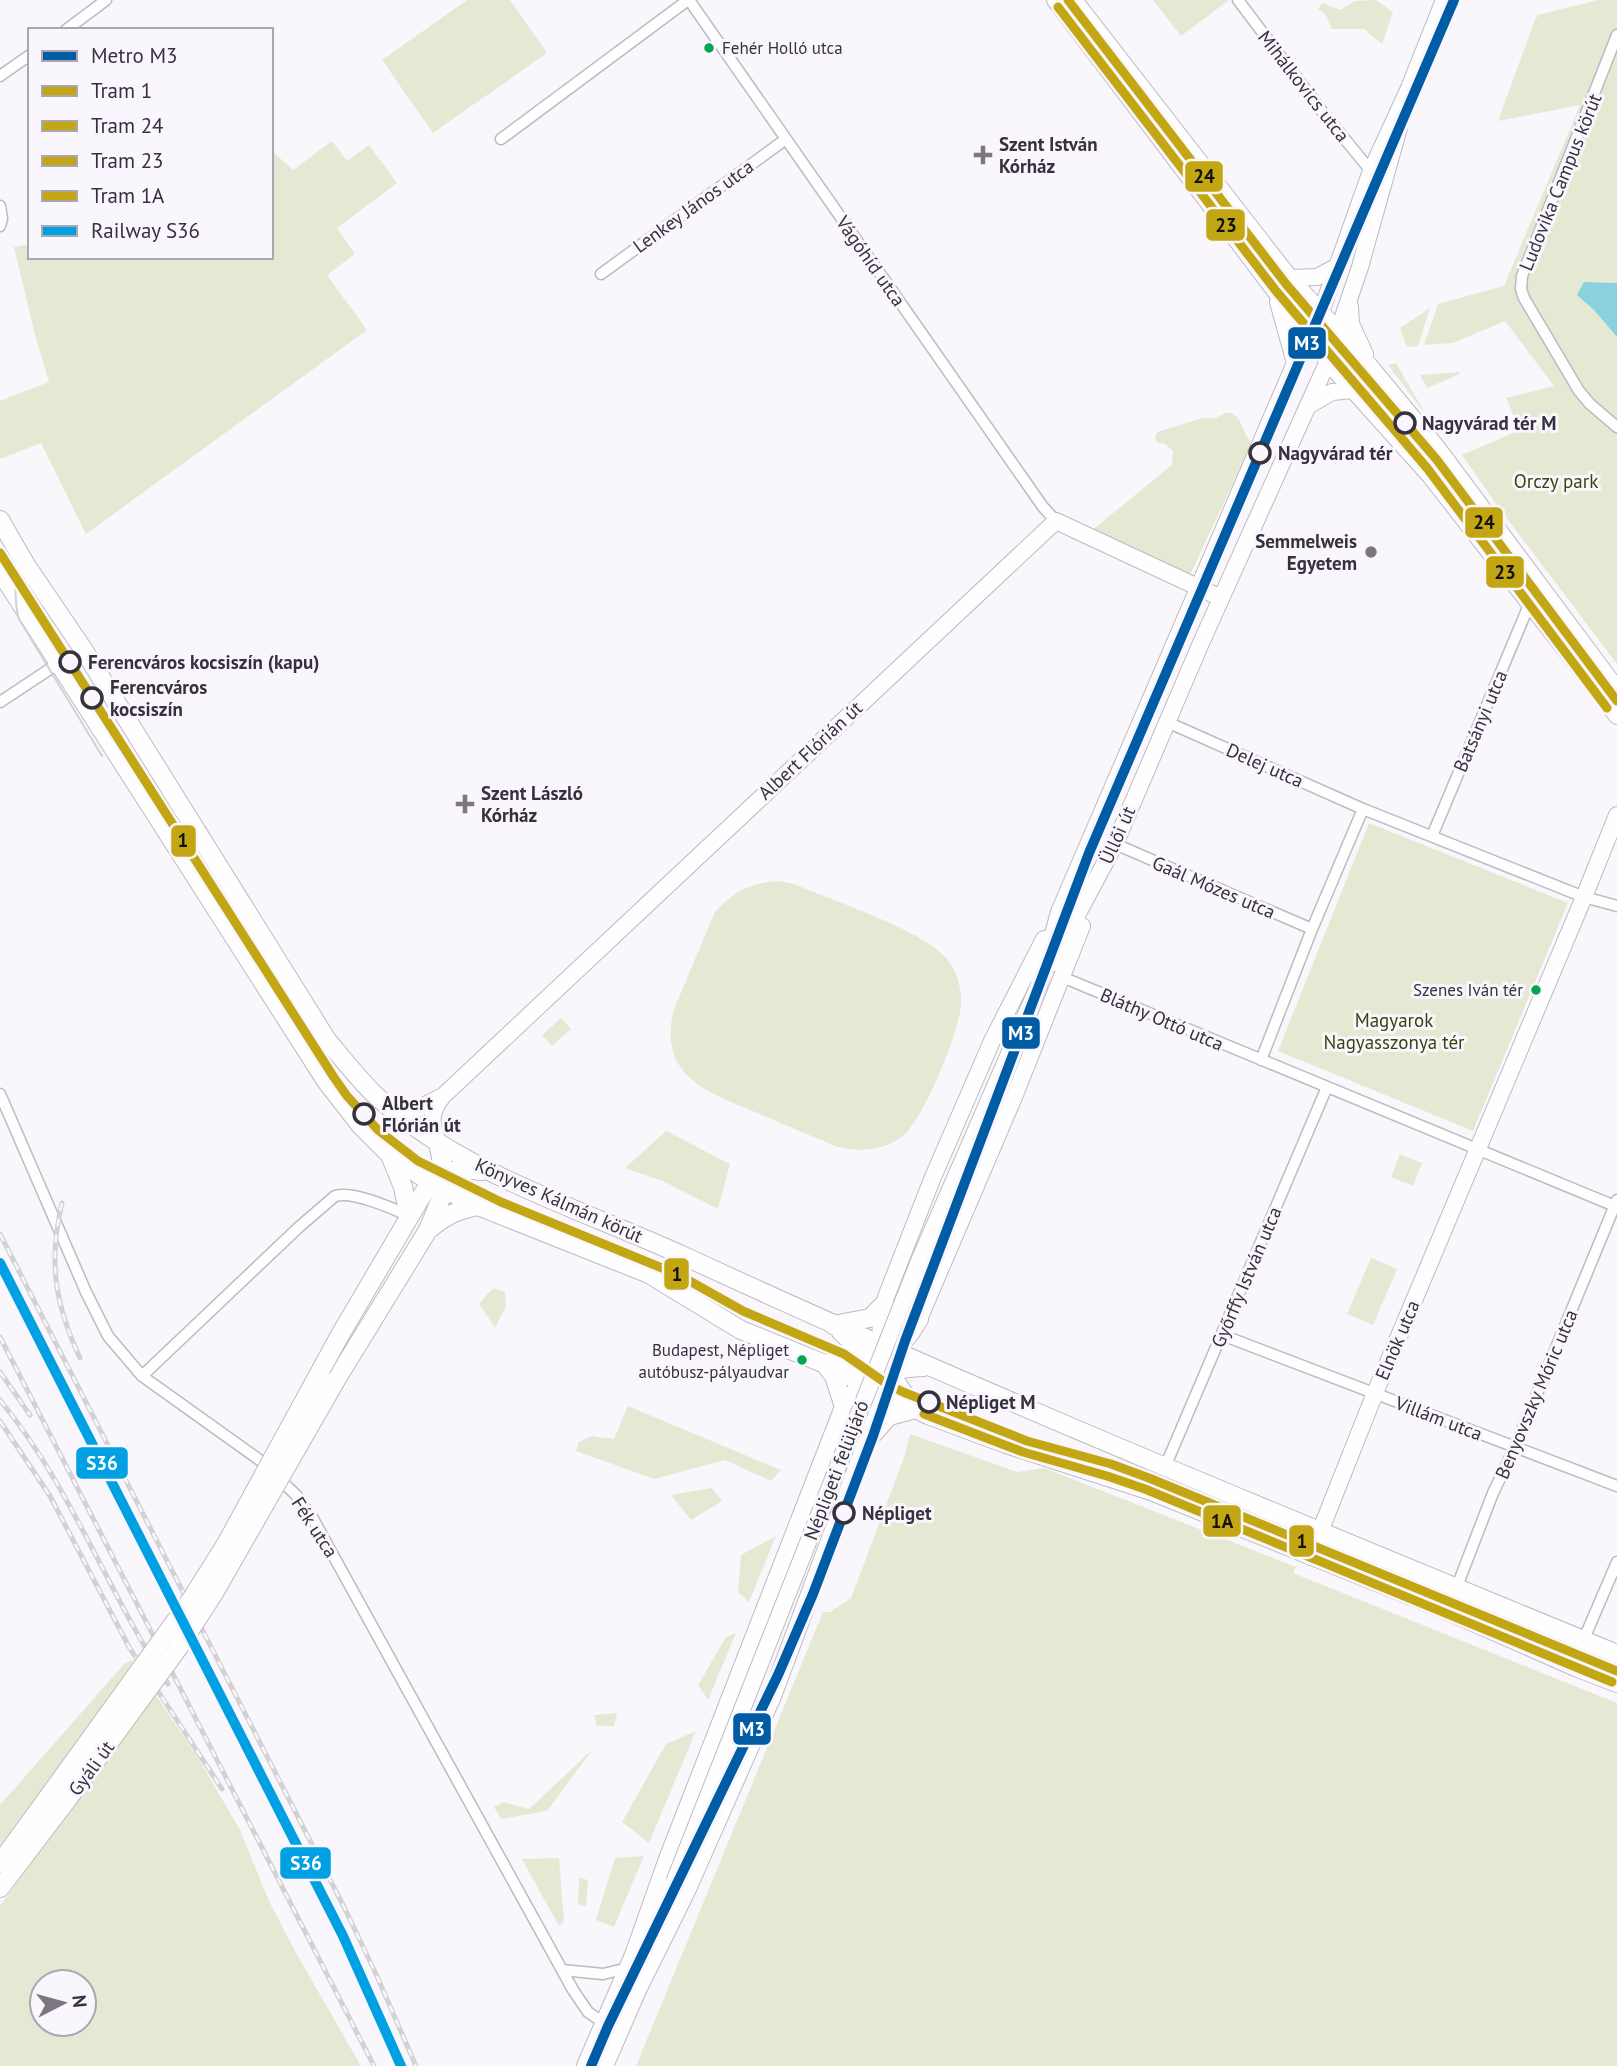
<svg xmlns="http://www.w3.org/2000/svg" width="1617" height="2066" viewBox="0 0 1617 2066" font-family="'PT Sans',sans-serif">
	<rect width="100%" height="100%" fill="#f9f7fc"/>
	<path fill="#e5e9d3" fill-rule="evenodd" d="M467,0H510L547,53L433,133L382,60Z
		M1153,0H1229L1181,36Z
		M1376,0L1393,12L1382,44L1364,29H1332L1325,14L1318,9L1322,3L1340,10L1355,1Z
		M1599,0H1617V283L1584,282L1578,295L1594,310L1617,337V664L1499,508L1462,455L1520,430L1506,398L1554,386L1505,321L1453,343L1424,345L1438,304L1504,286L1580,105L1498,121L1535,20L1538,15Z
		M332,141L347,161L369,145L397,183L337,228L355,254L327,275L367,330L86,534L41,443L0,459V401L49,382L34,331L14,247L30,244V257H271V150L293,170Z
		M1430,308L1418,346L1407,347L1400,328Z
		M1396,363L1426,415L1388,365Z
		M1459,372L1460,374L1427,388L1420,375Z
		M1225,413H1232L1238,418L1251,445L1190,575L1091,531L1172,465L1173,451L1165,444L1157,442L1155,437L1157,432L1203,418H1216Z
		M1369,823L1568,903L1473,1131L1278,1051Z
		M780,881L794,884C829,899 927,932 947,959C957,972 962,988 961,1004C960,1030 924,1118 904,1135C884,1151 862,1152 838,1147C811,1136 784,1125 758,1113C707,1092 657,1076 674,1009L715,912C733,891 752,882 780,881Z
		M561,1018L571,1029L552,1046L542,1035Z
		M666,1131L730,1164L718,1209L665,1182L625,1168Z
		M1400,1154L1422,1163L1413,1186L1391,1177Z
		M1371,1258L1397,1269L1373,1325L1347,1314Z
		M493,1288L505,1292L506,1306L495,1328L479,1304Z
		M628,1406L781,1470L771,1481L725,1460L654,1479L576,1451L579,1442L592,1436L614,1439Z
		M910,1434L1017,1472L1044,1468L1296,1567L1293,1573L1617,1703V2066H636L823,1612H830L851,1598L904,1458Z
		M712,1488L722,1501L691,1520L671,1495Z
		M776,1536L749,1602L738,1592L741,1555Z
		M736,1633L708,1700L698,1685L726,1637Z
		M132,1660L135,1665L0,1845V1805L125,1663Z
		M154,1693L197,1756L240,1830L269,1901L295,1951L361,2066H0V1906ZM42,1982H84V2024H42Z
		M617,1713L614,1726H597L594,1715Z
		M696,1731L649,1843L622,1822L666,1744Z
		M593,1749L547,1811L501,1819L494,1807L503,1802L529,1809Z
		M644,1856L614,1927L596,1920L615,1858Z
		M559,1858L564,1921L559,1926L522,1859Z
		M579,1878L588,1880L586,1907L578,1904Z"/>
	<path fill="#8bd0df" d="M1584,282L1617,283V337L1594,310L1577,295Z"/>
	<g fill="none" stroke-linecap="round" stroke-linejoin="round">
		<defs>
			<path id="street" d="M689,0L1043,507L1056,521
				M1238,0L1321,110L1371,171
				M66,30L106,0
				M1617,35L1522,276L1521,289L1524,298L1579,391L1590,404L1617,427
				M0,76L30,55
				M501,139L688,0
				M0,206L2,219L0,226
				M601,274L786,139
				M0,702L59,663
				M1167,722L1363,809L1584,897L1617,906
				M1432,836L1529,605
				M1115,844L1312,929
				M1062,977L1617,1207
				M1261,1060L1312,929L1363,809
				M0,1094L86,1292L108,1336L142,1376L261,1461L297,1496L312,1517L573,1990L588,2012L608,2026
				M1222,1335L1617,1486
				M142,1376L299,1227L335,1196C353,1191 392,1208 409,1216
				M1165,1467L1327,1087
				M1456,1589L1493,1493L1515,1447L1617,1200
				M1583,1641L1617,1562
				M562,1970L603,1974L628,1968"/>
			<path id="secondary" d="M1055,0L1334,369L1431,477L1617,716
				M1074,0L1290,278L1370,366L1436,446L1617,689
				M1290,278L1317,277L1336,267
				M1278,302L1295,363
				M1350,306L1351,324L1365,354
				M1308,406L1332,392L1353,390
				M1044,939L992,1041L933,1177L886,1297L884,1304C895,1317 902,1321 919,1319L1014,1097L1082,926
				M1051,964L1115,844L1201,643L1328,361L1360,267L1399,128
				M1039,985L1059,912L1295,363L1321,312L1371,171L1409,88L1444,0
				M399,1113L417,1109L441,1097
				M438,1143C430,1123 430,1112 443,1096L1056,521L1221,598
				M1310,1557L1375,1393L1584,897L1617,815
				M652,1946L674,1882"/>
			<path id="primary" d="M0,520L26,565L83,649L327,1040C342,1058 357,1077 374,1094C462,1175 580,1208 686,1257C993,1399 1305,1525 1617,1654
				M0,571L326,1081L361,1126L390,1155L430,1182L478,1206L649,1274L741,1330L825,1364L928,1415L1006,1444L1151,1491L1446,1610L1578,1668L1617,1683
				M390,1155L403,1187L409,1216
				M431,1228C446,1215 458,1210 478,1206
				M884,1304C877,1351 882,1366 911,1403
				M833,1325L870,1318L884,1304
				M340,1335L430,1182C450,1169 458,1168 482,1171
				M825,1364C848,1362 888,1354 906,1338C911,1333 915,1325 919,1319
				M825,1364L834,1376L844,1407
				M336,1380L428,1230L444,1191V1172L438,1143
				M872,1435L889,1416L916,1409
				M0,1863L54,1789
				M0,1888L67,1800
				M586,2066L634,1955L668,1859L844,1407C862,1376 890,1368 924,1367
				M604,2066L637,1990L686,1891L772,1696L868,1439L879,1402L878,1396C871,1371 861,1349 841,1332"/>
		</defs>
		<use href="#street" stroke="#bdbac2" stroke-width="13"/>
		<use href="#secondary" stroke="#bdbac2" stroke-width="18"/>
		<use href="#primary" stroke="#bdbac2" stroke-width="20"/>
		<use href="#street" stroke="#fefeff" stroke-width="10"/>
		<use href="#secondary" stroke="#fefeff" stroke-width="16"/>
		<use href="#primary" stroke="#fefeff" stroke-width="18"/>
		<path stroke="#d2d1d3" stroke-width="2" d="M1443,467L1452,487
			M10,567C19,584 13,602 19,619L102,756
			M1151,1473L1173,1488"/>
		<defs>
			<path id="rail" d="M62,1203C48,1262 55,1304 80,1358
				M0,1234L345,1909L376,1974L416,2066
				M0,1337L374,2066
				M0,1372L30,1415
				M0,1400C71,1486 107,1592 168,1684
				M0,1421L50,1496L129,1647L222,1789"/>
		</defs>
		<use href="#rail" stroke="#d2d1d3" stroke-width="5"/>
		<use href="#rail" stroke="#f9f6fd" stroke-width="2.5" stroke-dasharray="8" stroke-linecap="butt"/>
		<defs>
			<path id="secondary-bridge" d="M674,1882L919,1261L1039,985"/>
			<path id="primary-bridge" d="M54,1789L192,1598L226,1544L340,1335
				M67,1800L179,1647L214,1593L336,1380"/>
		</defs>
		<use href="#secondary-bridge" stroke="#bdbac2" stroke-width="18" stroke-linecap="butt"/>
		<use href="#primary-bridge" stroke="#bdbac2" stroke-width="20" stroke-linecap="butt"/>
		<use href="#secondary-bridge" stroke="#fefeff" stroke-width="16"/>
		<use href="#primary-bridge" stroke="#fefeff" stroke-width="18"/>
		<defs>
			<path id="rail-1" d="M0,1263L343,1936L401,2066"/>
		</defs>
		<use href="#rail-1" stroke="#f9f6fd" stroke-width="16"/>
		<use href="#rail-1" stroke="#00a0e3" stroke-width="10"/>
		<defs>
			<path id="tram-1" d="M0,553L333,1076L347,1096L378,1130L418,1161L501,1202L679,1275L743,1311L844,1354L887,1384L903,1392L1027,1441L1111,1464L1149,1478L1617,1671"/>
			<path id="tram-2" d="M1068,0L1286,284L1437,460L1617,701"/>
			<path id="tram-3" d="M1058,7L1276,291L1427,468L1607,708"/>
			<path id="tram-4" d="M924,1414L1023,1452L1107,1476L1145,1489L1612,1682"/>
		</defs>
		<use href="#tram-1" stroke="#f9f6fd" stroke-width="14"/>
		<use href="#tram-2" stroke="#f9f6fd" stroke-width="14"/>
		<use href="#tram-3" stroke="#f9f6fd" stroke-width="14"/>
		<use href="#tram-4" stroke="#f9f6fd" stroke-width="14"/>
		<use href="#tram-1" stroke="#c3a613" stroke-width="9"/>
		<use href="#tram-2" stroke="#c3a613" stroke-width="9"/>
		<use href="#tram-3" stroke="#c3a613" stroke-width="9"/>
		<use href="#tram-4" stroke="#c3a613" stroke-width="9"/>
		<defs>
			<path id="metro-1" d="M591,2066L608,2026L778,1675L813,1594L873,1436L905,1341L1089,853L1454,0"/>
		</defs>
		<use href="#metro-1" stroke="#f9f6fd" stroke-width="16"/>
		<use href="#metro-1" stroke="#005ca5" stroke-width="10"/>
	</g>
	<g fill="#00a651" stroke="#f9f6fd" stroke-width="2.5">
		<circle cx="709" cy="48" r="6"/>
		<circle cx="1536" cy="990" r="6"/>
		<circle cx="802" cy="1360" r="6"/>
	</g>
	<g fill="#7b7680" stroke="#f9f6fd" stroke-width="2.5">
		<path d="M979.5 144.5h7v7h7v7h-7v7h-7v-7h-7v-7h7z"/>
		<circle cx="1371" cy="552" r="7"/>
		<path d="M461.5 793.5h7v7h7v7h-7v7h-7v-7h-7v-7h7z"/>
	</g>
	<g fill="#f9f6fd" stroke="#37313e" stroke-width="3.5">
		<circle cx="1405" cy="423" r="10"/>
		<circle cx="1260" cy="453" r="10"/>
		<circle cx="70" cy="662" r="10"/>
		<circle cx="92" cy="698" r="10"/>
		<circle cx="364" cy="1114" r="10"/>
		<circle cx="929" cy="1402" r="10"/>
		<circle cx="844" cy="1513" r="10"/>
	</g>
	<g text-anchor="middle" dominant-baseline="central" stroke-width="6" stroke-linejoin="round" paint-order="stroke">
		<g font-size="17" fill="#37313e" stroke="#f9f6fd" text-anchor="end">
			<text x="722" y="48" text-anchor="start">Fehér Holló utca</text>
			<text x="1523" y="990">Szenes Iván tér</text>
			<text x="789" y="1350">Budapest, Népliget<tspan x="789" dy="22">autóbusz-pályaudvar</tspan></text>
		</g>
		<g font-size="19" fill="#37313e" stroke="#f9f6fd">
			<text transform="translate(1304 86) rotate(52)">Mihálkovics utca</text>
			<text transform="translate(1560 182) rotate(-68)">Ludovika Campus körút</text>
			<text transform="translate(693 206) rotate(-36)">Lenkey János utca</text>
			<text transform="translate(871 261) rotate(55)">Vágóhíd utca</text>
			<text transform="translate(1480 721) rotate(-67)">Batsányi utca</text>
			<text transform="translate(810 750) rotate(-43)">Albert Flórián út</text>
			<text transform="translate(1265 765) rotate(24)">Delej utca</text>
			<text transform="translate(1117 835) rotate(-66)">Üllői út</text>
			<text transform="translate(1214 887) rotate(23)">Gaál Mózes utca</text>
			<text transform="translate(1162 1019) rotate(23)">Bláthy Ottó utca</text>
			<text transform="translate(559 1200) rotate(24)">Könyves Kálmán körút</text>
			<text transform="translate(1246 1277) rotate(-67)">Győrffy István utca</text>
			<text transform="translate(1397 1340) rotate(-67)">Elnök utca</text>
			<text transform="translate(1536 1394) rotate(-67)">Benyovszky Móric utca</text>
			<text transform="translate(1439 1418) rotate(21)">Villám utca</text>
			<text transform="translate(836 1470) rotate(-69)">Népligeti felüljáró</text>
			<text transform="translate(315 1527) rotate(57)">Fék utca</text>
			<text transform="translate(91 1768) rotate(-54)">Gyáli út</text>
		</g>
		<g font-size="19" font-weight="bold" fill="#37313e" stroke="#f9f6fd" text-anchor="start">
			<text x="999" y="144">Szent István<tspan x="999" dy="22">Kórház</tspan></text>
			<text x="1357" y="541" text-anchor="end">Semmelweis<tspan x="1357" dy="22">Egyetem</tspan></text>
			<text x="481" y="793">Szent László<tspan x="481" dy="22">Kórház</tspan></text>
		</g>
		<g font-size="19" font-weight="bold" fill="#37313e" stroke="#f9f6fd" text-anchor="start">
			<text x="1422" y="423">Nagyvárad tér M</text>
			<text x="1278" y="453">Nagyvárad tér</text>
			<text x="88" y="662">Ferencváros kocsiszín (kapu)</text>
			<text x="110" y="687">Ferencváros<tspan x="110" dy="22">kocsiszín</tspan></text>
			<text x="382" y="1103">Albert<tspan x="382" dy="22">Flórián út</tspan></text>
			<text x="946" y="1402">Népliget M</text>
			<text x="862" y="1513">Népliget</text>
		</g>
		<g font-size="19" fill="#3a430c" stroke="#f9f6fd">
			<text x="1556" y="481">Orczy park</text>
			<text x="1394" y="1020">Magyarok<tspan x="1394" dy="22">Nagyasszonya tér</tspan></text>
		</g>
	</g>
	<g stroke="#f9f6fd" stroke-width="2.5">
		<rect x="1184" y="160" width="40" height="33" rx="7" fill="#c3a613"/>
		<rect x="1205" y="208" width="41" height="34" rx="7" fill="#c3a613"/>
		<rect x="1287" y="326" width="40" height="34" rx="7" fill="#005ca5"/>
		<rect x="1464" y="506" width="40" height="33" rx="7" fill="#c3a613"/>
		<rect x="1485" y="555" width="40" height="34" rx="7" fill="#c3a613"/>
		<rect x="170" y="824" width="27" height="34" rx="7" fill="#c3a613"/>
		<rect x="1001" y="1016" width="40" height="34" rx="7" fill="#005ca5"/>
		<rect x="663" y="1257" width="27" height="34" rx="7" fill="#c3a613"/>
		<rect x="75" y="1446" width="54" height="34" rx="7" fill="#00a0e3"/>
		<rect x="1202" y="1504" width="40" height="34" rx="7" fill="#c3a613"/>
		<rect x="1288" y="1524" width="27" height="34" rx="7" fill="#c3a613"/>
		<rect x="732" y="1712" width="40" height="34" rx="7" fill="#005ca5"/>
		<rect x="279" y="1846" width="53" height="34" rx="7" fill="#00a0e3"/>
	</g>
	<g font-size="19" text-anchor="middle" font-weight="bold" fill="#fff">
		<text x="1307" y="350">M3</text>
		<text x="1021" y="1040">M3</text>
		<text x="102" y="1470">S36</text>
		<text x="752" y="1736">M3</text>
		<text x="306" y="1870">S36</text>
	</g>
	<g font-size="19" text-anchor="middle" font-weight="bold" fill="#111">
		<text x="1204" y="183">24</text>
		<text x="1226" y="232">23</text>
		<text x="1484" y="529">24</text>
		<text x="1505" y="579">23</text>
		<text x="183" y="847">1</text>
		<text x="677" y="1281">1</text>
		<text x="1222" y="1528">1A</text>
		<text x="1302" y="1548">1</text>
	</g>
	<rect x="28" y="28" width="245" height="231" fill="#f9f6fd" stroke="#aba7b1" stroke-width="2"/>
	<rect x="42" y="51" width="35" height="10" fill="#005ca5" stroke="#aba7b1" stroke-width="2"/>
	<text x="91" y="63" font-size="21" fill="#37313e">Metro M3</text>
	<rect x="42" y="86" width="35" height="10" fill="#c3a613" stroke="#aba7b1" stroke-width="2"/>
	<text x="91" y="98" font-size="21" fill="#37313e">Tram 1</text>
	<rect x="42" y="121" width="35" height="10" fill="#c3a613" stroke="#aba7b1" stroke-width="2"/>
	<text x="91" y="133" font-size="21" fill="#37313e">Tram 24</text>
	<rect x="42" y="156" width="35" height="10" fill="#c3a613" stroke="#aba7b1" stroke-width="2"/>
	<text x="91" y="168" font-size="21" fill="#37313e">Tram 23</text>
	<rect x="42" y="191" width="35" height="10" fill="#c3a613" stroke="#aba7b1" stroke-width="2"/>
	<text x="91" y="203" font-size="21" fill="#37313e">Tram 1A</text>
	<rect x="42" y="226" width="35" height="10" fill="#00a0e3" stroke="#aba7b1" stroke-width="2"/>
	<text x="91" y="238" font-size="21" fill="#37313e">Railway S36</text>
	<g transform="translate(63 2003) rotate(84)"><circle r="33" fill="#f9f6fd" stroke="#aba7b1" stroke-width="2"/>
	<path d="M0-5L12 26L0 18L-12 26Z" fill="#7b7680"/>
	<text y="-10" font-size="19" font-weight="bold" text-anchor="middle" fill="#37313e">N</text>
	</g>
</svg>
